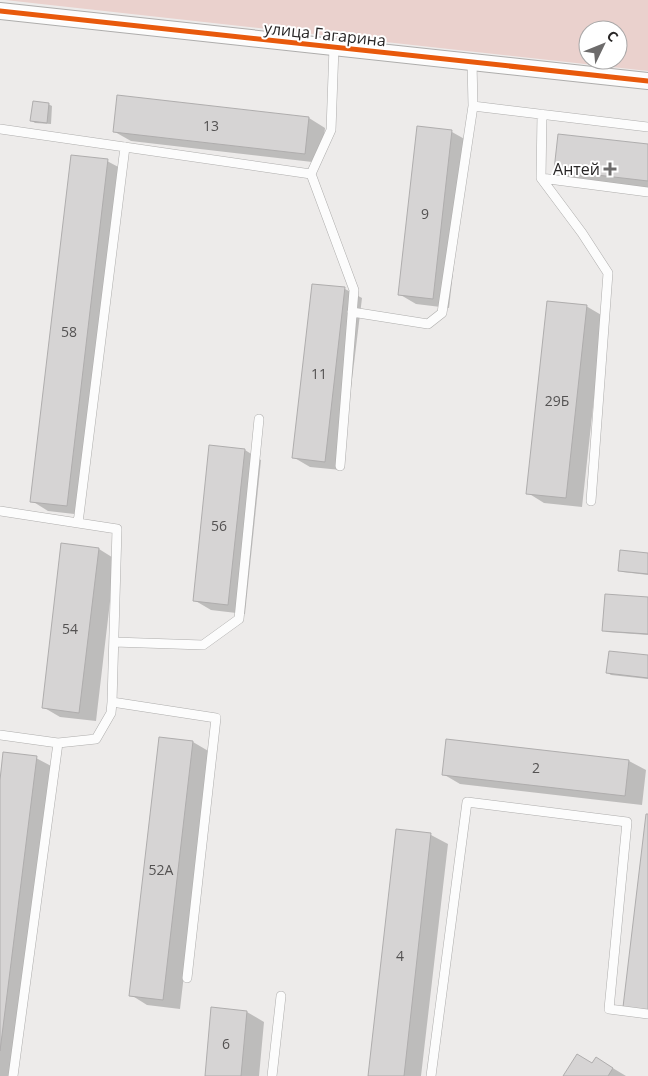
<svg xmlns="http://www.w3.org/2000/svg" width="648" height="1076" viewBox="0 0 648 1076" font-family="'Open Sans',sans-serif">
	<rect width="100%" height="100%" fill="#edebea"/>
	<path fill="#ead1cd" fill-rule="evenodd" d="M5,0H648V71ZM588,30H618V60H588Z"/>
	<path fill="#0003" d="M48,104L52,106L51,124L35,123L32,121Z
		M309,118L325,128L321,163L131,141L115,132Z
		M452,132L468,141L449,308L416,304L399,294Z
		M648,145V188L572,179L555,169Z
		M107,161L124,170L83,515L48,511L32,501Z
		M314,285L345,289L362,298L341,470L310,467L293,457Z
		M586,306L603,316L582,507L544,503L528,493Z
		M245,450L261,460L245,614L211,610L194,600Z
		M99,549L115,559L96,721L60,717L43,707Z
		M648,555V575L623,572L619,570Z
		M648,599V635L607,632L603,630Z
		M648,656V679L611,675L608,673Z
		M160,738L193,742L210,752L180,1009L147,1005L131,995Z
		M447,740L629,761L646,770L642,805L460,784L443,774Z
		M36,758L53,767L15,1076H0V790Z
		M397,831L431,835L448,844L421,1076H369Z
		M247,1012L264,1022L259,1076H206Z
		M596,1058L626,1076H564L593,1064Z"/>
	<path fill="#d6d4d4" stroke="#afadad" d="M117,95L309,117L305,154L113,132Z
		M33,101L49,103L47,123L30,121Z
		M417,126L452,130L433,299L398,295Z
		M558,134L648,144V181L554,170Z
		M71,155L108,159L67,506L30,502Z
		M312,284L345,287L325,462L292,458Z
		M547,301L587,305L566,498L526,494Z
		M209,445L245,449L228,605L193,601Z
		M61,543L99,548L79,713L42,708Z
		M620,550L648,553V574L618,571Z
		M605,594L648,597V634L602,631Z
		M609,651L648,655V678L606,673Z
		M159,737L193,741L163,1000L129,996Z
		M446,739L629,760L625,796L442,775Z
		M3,752L37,756L0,1051V780Z
		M646,814H648V1010L623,1007Z
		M396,829L431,833L404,1076H368Z
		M211,1007L247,1011L241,1076H205Z
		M577,1054L592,1063L596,1057L613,1068L608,1076H563Z"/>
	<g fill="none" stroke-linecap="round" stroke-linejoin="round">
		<defs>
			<path id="service" d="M472,62L473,106L648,127
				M542,114L541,178L582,233L608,273L591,501
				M0,129L311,174L354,290L340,466
				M311,174L331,130L334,47
				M541,178L648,192
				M352,312L428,324L442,313L473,106
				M0,511L117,529L112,702L216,718L187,978
				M78,523L125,147
				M114,642L203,645L239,619L259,419
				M0,735L58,743L13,1076
				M58,743L96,739L111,713L112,702
				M272,1076L281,996
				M431,1076L467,802L627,822L609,1009L648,1014"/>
			<path id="minor" d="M0,11L648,81"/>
		</defs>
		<use href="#service" stroke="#aeadac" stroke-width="10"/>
		<use href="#minor" stroke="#aeadac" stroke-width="18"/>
		<use href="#service" stroke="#fcfcfc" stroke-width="9"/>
		<use href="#minor" stroke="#fcfcfc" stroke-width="16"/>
		<defs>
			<path id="cycleway" d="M0,11L648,81"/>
		</defs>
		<use href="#cycleway" stroke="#fff" stroke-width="8"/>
		<use href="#cycleway" stroke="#e8590c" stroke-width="5"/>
	</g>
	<path fill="#6d6b6b" stroke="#fff" stroke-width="2" d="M607.5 161.5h5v5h5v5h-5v5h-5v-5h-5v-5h5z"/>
	<g text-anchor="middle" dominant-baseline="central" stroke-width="4" stroke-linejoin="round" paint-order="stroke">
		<g font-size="14" fill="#545252">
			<text x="211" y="125">13</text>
			<text x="425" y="213">9</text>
			<text x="69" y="331">58</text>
			<text x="319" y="373">11</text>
			<text x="557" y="400">29Б</text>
			<text x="219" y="525">56</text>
			<text x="70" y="628">54</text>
			<text x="536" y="767">2</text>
			<text x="161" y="869">52А</text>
			<text x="400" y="955">4</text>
			<text x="226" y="1043">6</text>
		</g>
		<g font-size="16" fill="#282626" stroke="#fff">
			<text transform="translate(325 34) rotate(6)">улица Гагарина</text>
		</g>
		<g font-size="16" fill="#282626" stroke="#fff" text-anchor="end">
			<text x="600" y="169">Антей</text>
		</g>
	</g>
	<g transform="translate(603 45) rotate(47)"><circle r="24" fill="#ffffff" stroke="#a9a8a8"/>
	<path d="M0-4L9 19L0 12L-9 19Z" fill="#6d6b6b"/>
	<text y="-8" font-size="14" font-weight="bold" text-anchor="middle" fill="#282626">С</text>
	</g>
</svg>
